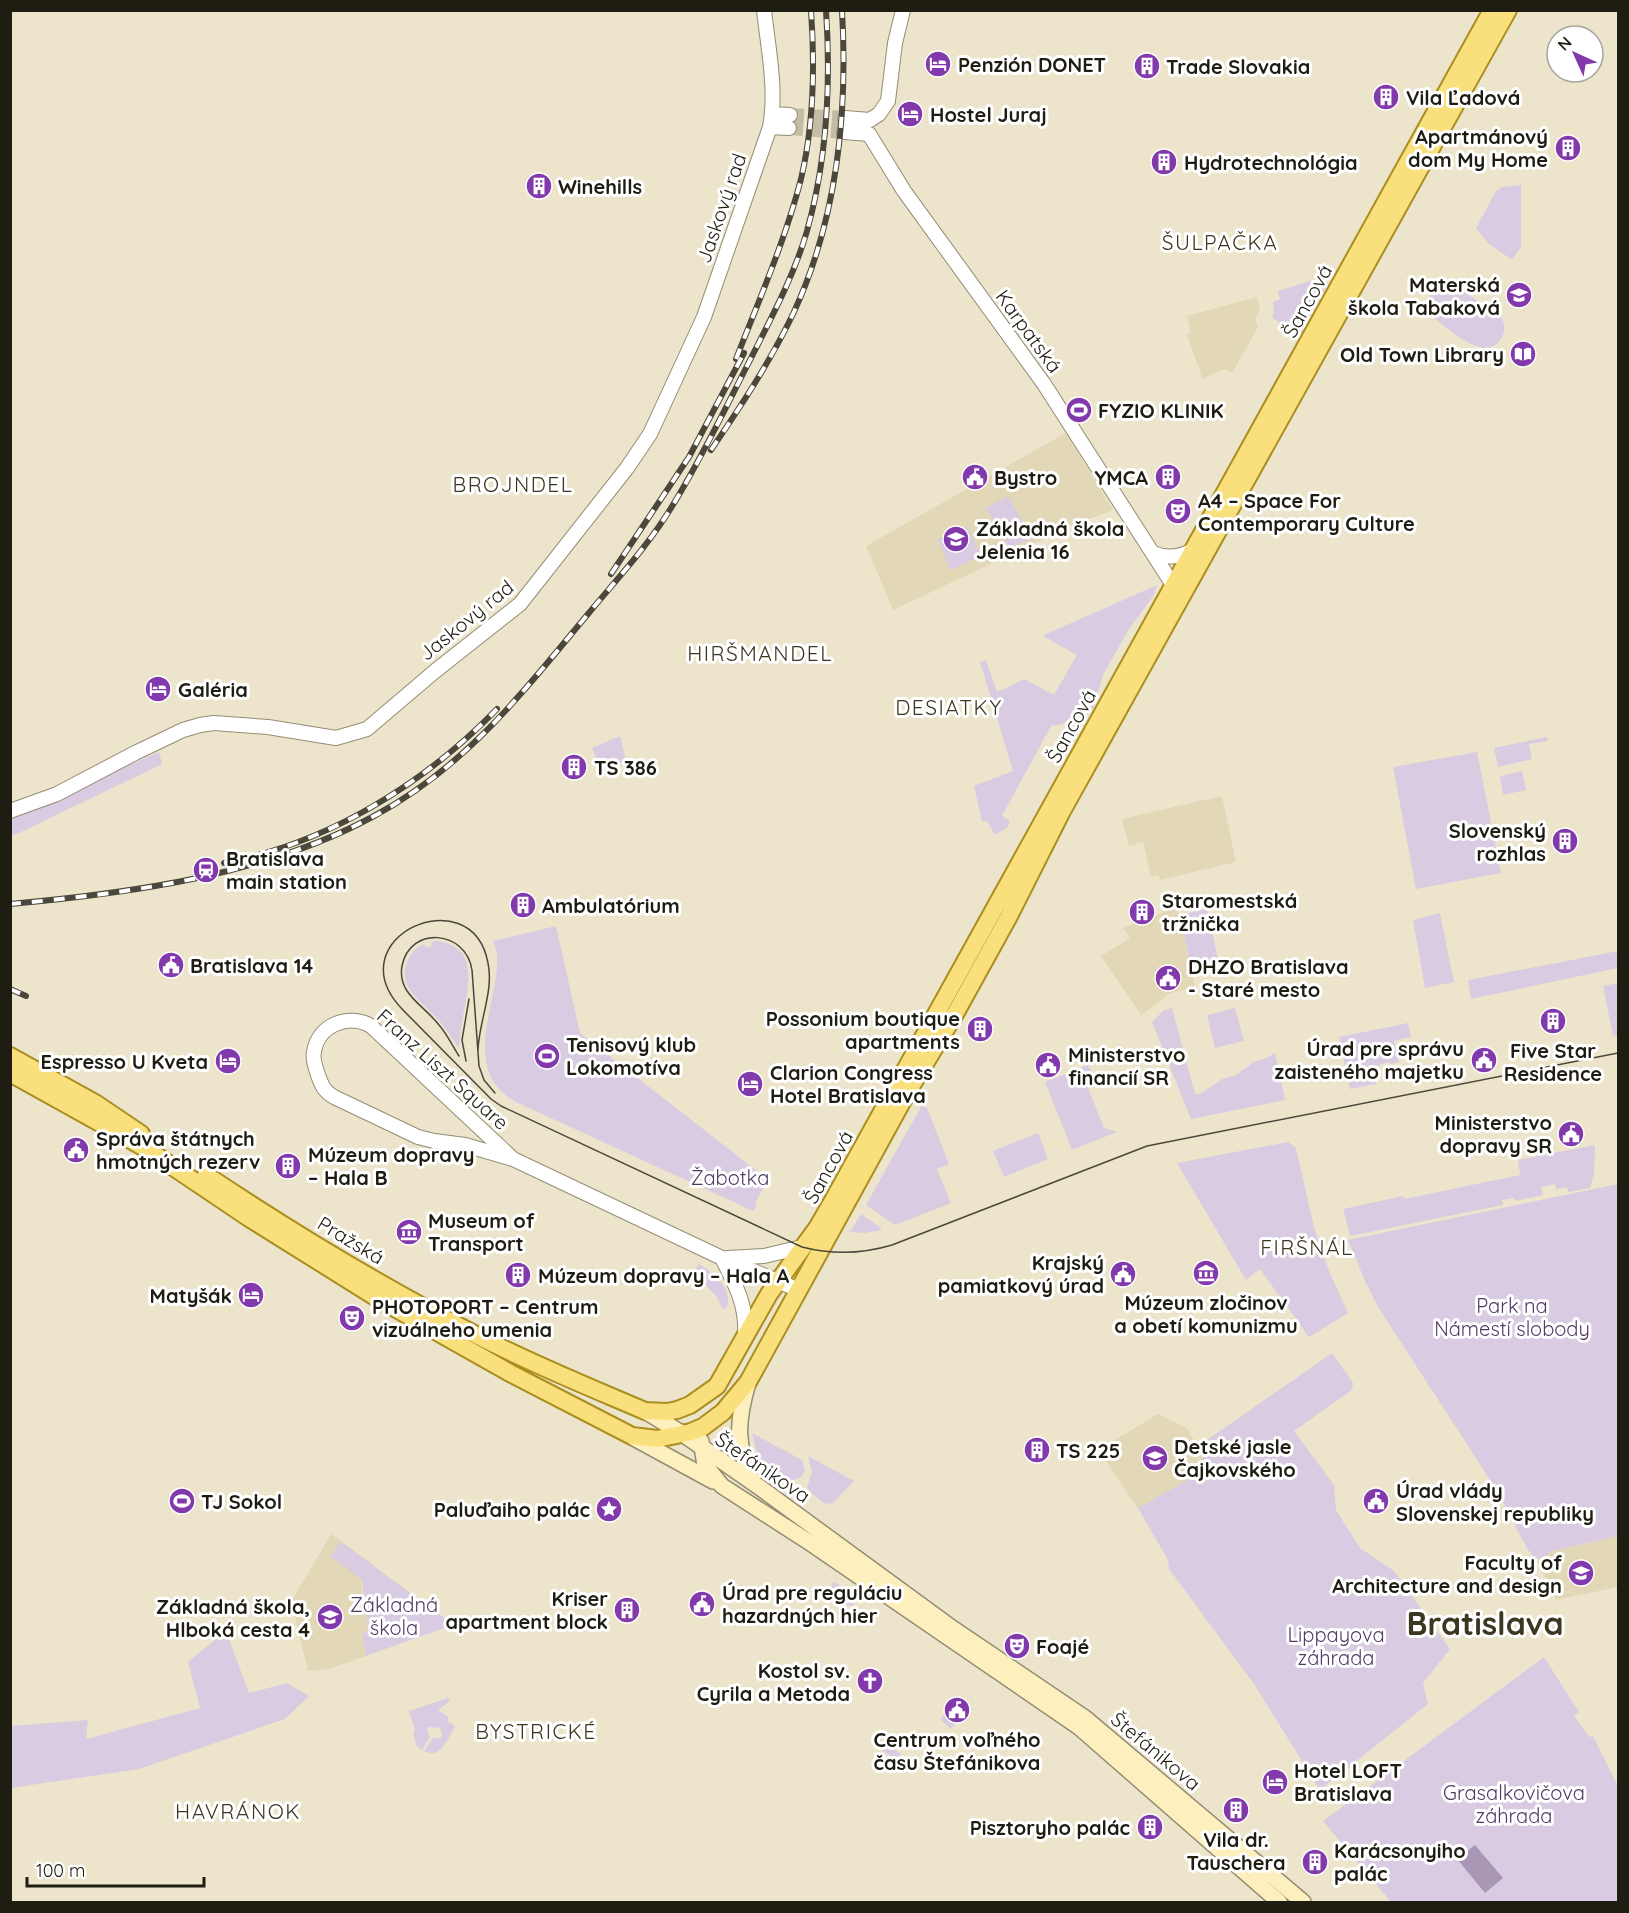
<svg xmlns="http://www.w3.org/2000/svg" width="1629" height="1913" viewBox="0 0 1629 1913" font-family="Quicksand,sans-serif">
	<rect width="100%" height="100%" fill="#ede5cb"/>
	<path fill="#e2d7b6" d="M1257,297L1260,309L1255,319L1258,327L1232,373L1226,369L1209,375L1203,380L1187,335L1191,333L1187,316Z
		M1066,433L1113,510L1069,527L893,610L866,546Z
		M1222,796L1236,862L1160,880L1158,875L1151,877L1143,842L1129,846L1122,819Z
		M1177,907L1195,987L1168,994L1162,1000L1141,1015L1101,956L1130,938L1123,928Z
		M1158,1414L1187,1428L1209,1468L1138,1508L1114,1474L1100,1449Z
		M1618,1529V1587L1556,1600L1536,1559L1548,1557V1552L1602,1540Z
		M331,1534L374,1565L361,1582L368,1633L362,1634L366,1656L328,1669L308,1671L291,1602Z"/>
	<path fill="#d9cce2" d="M1521,185V247L1512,260L1488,243L1476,228L1496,191L1502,187Z
		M1323,277L1329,283L1300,334L1272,318L1274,311L1273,302L1280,299L1278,291Z
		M1446,283L1454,284L1502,319C1506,327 1505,334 1499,341C1483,363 1446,326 1430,315C1422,301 1431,287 1446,283Z
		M1008,496L1032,539L1009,547L986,508Z
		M967,526L982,556L950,570L938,539Z
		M1157,585L1154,595L1129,629L1103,675L1093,709L1074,715L1063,724L1051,726L1002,816L1010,821L1007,828L995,835L987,821L982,822L974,786L1013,771L980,662L986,660L997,692L1024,679L1054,695L1077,655L1046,638L1044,635Z
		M620,736L626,761L601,771L592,748Z
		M1547,737L1548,741L1529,744L1532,759L1498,767L1494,748Z
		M159,752L162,764L19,833L11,835V818L74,793L127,766Z
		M1477,752L1501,873L1416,889L1393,767Z
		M1522,771L1526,790L1503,795L1500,776Z
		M1207,909L1218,959L1191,966L1179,915Z
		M1440,913L1454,982L1425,988L1413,920Z
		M556,926L580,1033L766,1178L761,1186L763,1188L755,1204L757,1206L753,1211L516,1102C463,1073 493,1013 497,967V953L493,941Z
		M437,941C480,946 468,987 463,1017C461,1027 460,1039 459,1049C453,1040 447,1030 440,1022C426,1004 399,991 406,965C409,955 415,948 424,944L426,948L432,946L431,942Z
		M1618,951V968L1471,999L1468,980Z
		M1618,983V1035L1613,1036L1603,986Z
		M1172,1008L1195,1094H1200L1222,1079L1236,1075L1254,1062L1266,1058L1275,1053L1285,1100L1191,1119L1152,1022L1164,1010Z
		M1235,1008L1244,1041L1215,1048L1207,1015Z
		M1408,1023L1411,1037L1394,1041L1399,1062L1390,1064L1389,1062L1373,1067L1376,1084L1350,1089L1339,1037Z
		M1088,1065L1097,1081L1086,1083L1104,1128L1117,1132L1072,1150L1045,1082Z
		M922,1105L927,1108L949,1164L937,1169L951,1203L895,1225L866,1205Z
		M1038,1133L1048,1159L1004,1177L993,1151Z
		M1288,1142L1296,1148L1314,1227L1329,1271L1348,1313L1309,1337L1260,1269L1246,1280L1177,1163Z
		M1595,1145L1594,1174L1590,1188L1568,1192L1567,1187L1556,1189L1555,1184L1541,1187L1543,1195L1515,1201L1514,1198L1502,1200L1503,1205L1350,1236L1343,1209L1403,1196L1404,1199L1520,1175L1518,1160Z
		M1618,1184V1536L1548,1552V1557L1536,1559L1528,1550L1494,1486L1378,1307L1365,1281L1348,1240Z
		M861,1214L881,1228V1230L865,1233L850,1232Z
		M699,1264C714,1273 735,1290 726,1309L722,1308L717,1297L693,1272Z
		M1332,1353L1353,1383L1352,1390L1294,1431L1334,1485L1336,1510L1360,1548L1394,1571L1450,1649L1423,1683L1428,1704L1320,1790L1254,1684L1169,1569L1168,1560L1138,1508L1209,1468L1197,1447Z
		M752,1433L802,1460L805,1470L801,1477L789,1482C765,1465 758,1464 752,1433Z
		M808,1456L854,1481L833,1503L825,1504L811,1493L807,1487L812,1472Z
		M341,1542L450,1622V1626L366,1656L362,1634L368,1632L362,1580L330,1556Z
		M834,1582L852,1592L849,1596L856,1600L852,1606L828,1602L826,1600V1595Z
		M226,1631L249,1693L287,1683L309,1696L285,1719L139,1769L11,1788V1726L88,1720L86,1739L200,1708L188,1662Z
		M1544,1657L1579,1712L1574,1716L1589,1737L1593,1736L1618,1786V1902H1391L1323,1821Z
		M448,1698L450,1701L438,1710L449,1717L447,1721L455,1726C448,1738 441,1760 424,1751L433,1738H440L442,1736L440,1728L429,1727L427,1730L430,1737L422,1750L416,1745L413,1733L415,1730L409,1711Z
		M956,1700L967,1710L951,1729L940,1719Z
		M875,1737L901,1754L897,1760L872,1744Z"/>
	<path fill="#a998b5" d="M1475,1845L1503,1878L1485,1893L1457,1859Z"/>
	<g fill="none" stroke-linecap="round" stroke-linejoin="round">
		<path stroke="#c4bda6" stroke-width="14" stroke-dasharray="14 7" stroke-linecap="butt" d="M790,115L845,118
			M789,128L844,132"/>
		<defs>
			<path id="tertiary" d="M772,114L790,115
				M845,118L870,120
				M870,120L879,114L888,101L895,43L903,10
				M770,127L789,128
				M844,132L869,134
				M869,134L904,191L1044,384L1173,585
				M1153,553C1167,559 1178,557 1191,551
				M10,811L57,794L135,753L183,730L200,725L214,723L268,727L336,738L367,729L434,672L520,604L627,468L650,434L704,317L770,127C777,89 768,48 764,10
				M513,1159L371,1026C348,1013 318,1025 314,1052C312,1060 316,1068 318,1075C322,1086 324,1091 334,1097L418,1137L434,1141L465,1145L513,1159L722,1258L799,1290
				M722,1258C735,1284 747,1305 745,1335
				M727,1258L764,1256L802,1247"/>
			<path id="secondary" d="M748,1383C737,1420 735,1446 753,1481
				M645,1411L683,1434L755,1484L952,1628L1085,1718L1303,1902
				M634,1438L713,1481
				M701,1441L705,1465L722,1486L812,1544L1079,1727L1279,1902"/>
			<path id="primary" d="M10,1056L95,1103L141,1134
				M10,1073L145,1148L249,1218L377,1298L510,1373L632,1436L657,1439L691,1432L703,1427L723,1412L748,1382L907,1093L955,1014L1008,918L1062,811L1508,10
				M206,1175C293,1233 384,1288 478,1336C532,1364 589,1387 645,1411L667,1412L677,1410L690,1405L717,1386L769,1294L817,1228L831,1204L1492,10"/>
		</defs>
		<use href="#tertiary" stroke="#948c74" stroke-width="16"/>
		<use href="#secondary" stroke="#948c74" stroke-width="18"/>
		<use href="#primary" stroke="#ab8e20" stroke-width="20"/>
		<use href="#tertiary" stroke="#fff" stroke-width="14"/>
		<use href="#secondary" stroke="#fdf0be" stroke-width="15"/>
		<use href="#primary" stroke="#fae07d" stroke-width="16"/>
		<path stroke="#4b473a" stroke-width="1.5" d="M478,1050C479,1021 494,991 488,963C472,876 333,938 403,1010L491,1099L501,1106L802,1247C833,1255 862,1254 892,1245L1147,1146L1618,1053
			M459,1056C452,1045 447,1034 439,1025C424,1005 397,994 402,966C410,925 466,930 472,970L479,1066L484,1080L495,1093
			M466,1061L462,1040L469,999"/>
		<defs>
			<path id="rail" d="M736,359C759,300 785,241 801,179C814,124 815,66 811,10
				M711,450C741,406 770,362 793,314C837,220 848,113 842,10
				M611,574L689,457L744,353
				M224,863C328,843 423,785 497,709
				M10,904C132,893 266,875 374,816C467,766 522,693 588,614C616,580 648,546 671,508C699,463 723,413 747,366C769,322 793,279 807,231C827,160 831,84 826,10
				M10,989L26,996"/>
		</defs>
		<use href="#rail" stroke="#4b473a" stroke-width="6"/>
		<use href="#rail" stroke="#fff" stroke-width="4" stroke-dasharray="11" stroke-linecap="butt"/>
	</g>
	<defs>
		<symbol id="hotel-disc" viewBox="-11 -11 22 22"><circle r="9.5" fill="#8239ab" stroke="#fff"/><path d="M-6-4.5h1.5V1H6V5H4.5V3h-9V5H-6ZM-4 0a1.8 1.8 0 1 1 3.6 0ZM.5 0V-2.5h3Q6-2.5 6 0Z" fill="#fff"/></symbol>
		<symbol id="building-disc" viewBox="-11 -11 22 22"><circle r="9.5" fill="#8239ab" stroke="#fff"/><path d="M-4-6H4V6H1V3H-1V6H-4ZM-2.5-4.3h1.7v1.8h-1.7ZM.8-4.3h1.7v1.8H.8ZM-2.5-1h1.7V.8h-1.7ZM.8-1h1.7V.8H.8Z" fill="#fff"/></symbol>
		<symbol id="school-disc" viewBox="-11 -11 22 22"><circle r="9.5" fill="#8239ab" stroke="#fff"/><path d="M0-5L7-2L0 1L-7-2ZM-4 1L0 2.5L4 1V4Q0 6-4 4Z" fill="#fff"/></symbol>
		<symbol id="library-disc" viewBox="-11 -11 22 22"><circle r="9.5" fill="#8239ab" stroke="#fff"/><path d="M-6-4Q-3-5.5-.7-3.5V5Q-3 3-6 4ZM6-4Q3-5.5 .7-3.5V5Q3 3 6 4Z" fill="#fff"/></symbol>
		<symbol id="stadium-disc" viewBox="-11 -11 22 22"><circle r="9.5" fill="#8239ab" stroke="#fff"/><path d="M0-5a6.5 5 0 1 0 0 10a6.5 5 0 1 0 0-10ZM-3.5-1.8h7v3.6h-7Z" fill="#fff"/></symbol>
		<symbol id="civic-disc" viewBox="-11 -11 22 22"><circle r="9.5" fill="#8239ab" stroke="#fff"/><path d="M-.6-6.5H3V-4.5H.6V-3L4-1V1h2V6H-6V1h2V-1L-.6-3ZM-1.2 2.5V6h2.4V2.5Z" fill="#fff"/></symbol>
		<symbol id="theatre-disc" viewBox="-11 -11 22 22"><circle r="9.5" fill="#8239ab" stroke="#fff"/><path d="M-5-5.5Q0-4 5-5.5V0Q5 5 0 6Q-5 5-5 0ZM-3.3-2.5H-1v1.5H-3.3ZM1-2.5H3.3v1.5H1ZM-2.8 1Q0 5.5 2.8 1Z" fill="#fff"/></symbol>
		<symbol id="station-disc" viewBox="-11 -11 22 22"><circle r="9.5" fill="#8239ab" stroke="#fff"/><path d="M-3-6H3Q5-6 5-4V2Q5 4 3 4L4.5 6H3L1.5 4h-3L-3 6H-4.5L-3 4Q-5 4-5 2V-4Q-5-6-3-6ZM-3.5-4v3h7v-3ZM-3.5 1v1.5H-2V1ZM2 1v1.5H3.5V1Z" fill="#fff"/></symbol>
		<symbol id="museum-disc" viewBox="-11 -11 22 22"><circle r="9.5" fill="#8239ab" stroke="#fff"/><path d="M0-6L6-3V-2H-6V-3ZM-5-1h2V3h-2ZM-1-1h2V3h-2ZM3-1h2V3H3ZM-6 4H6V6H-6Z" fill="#fff"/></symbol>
		<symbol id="sight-disc" viewBox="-11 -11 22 22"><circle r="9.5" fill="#8239ab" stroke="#fff"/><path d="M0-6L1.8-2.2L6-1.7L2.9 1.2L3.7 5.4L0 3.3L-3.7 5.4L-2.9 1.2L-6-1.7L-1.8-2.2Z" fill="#fff"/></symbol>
		<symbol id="university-disc" viewBox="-11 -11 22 22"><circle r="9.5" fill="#8239ab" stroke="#fff"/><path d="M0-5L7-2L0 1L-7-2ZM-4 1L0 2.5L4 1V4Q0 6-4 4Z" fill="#fff"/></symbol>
		<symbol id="church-disc" viewBox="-11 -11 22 22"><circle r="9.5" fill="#8239ab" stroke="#fff"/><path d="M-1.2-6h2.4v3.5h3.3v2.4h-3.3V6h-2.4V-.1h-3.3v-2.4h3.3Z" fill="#fff"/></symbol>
	</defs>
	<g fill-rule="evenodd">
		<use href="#hotel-disc" x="923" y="49" width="30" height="30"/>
		<use href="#building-disc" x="1132" y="51" width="30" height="30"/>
		<use href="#building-disc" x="1371" y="82" width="30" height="30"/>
		<use href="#hotel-disc" x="895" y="99" width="30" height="30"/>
		<use href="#building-disc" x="1553" y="133" width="30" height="30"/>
		<use href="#building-disc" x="1149" y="147" width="30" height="30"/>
		<use href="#building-disc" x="524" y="171" width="30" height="30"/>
		<use href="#school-disc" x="1504" y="280" width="30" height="30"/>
		<use href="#library-disc" x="1508" y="339" width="30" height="30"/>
		<use href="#stadium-disc" x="1064" y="395" width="30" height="30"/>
		<use href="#civic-disc" x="960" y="462" width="30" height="30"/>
		<use href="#building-disc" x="1153" y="462" width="30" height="30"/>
		<use href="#theatre-disc" x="1163" y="496" width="30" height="30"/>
		<use href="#school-disc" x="941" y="524" width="30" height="30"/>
		<use href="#hotel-disc" x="143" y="674" width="30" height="30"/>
		<use href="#building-disc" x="559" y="752" width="30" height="30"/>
		<use href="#building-disc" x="1550" y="826" width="30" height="30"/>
		<use href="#station-disc" x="191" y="855" width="30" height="30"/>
		<use href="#building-disc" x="508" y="890" width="30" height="30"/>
		<use href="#building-disc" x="1127" y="897" width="30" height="30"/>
		<use href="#civic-disc" x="156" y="950" width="30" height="30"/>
		<use href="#civic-disc" x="1153" y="963" width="30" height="30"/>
		<use href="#building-disc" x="1538" y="1006" width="30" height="30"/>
		<use href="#building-disc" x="965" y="1014" width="30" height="30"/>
		<use href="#stadium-disc" x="532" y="1041" width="30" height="30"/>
		<use href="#civic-disc" x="1469" y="1045" width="30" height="30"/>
		<use href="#hotel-disc" x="213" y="1046" width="30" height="30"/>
		<use href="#civic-disc" x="1033" y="1050" width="30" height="30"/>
		<use href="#hotel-disc" x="735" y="1069" width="30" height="30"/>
		<use href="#civic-disc" x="1556" y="1119" width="30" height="30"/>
		<use href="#civic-disc" x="61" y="1135" width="30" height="30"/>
		<use href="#building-disc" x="273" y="1151" width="30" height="30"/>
		<use href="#museum-disc" x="394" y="1217" width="30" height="30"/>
		<use href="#museum-disc" x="1191" y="1258" width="30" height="30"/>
		<use href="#civic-disc" x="1108" y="1259" width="30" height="30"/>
		<use href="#building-disc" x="503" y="1260" width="30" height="30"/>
		<use href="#hotel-disc" x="236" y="1280" width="30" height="30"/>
		<use href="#theatre-disc" x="337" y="1303" width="30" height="30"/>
		<use href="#building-disc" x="1022" y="1435" width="30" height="30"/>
		<use href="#school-disc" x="1140" y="1443" width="30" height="30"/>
		<use href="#stadium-disc" x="167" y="1486" width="30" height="30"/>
		<use href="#civic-disc" x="1361" y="1486" width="30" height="30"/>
		<use href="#sight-disc" x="594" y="1494" width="30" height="30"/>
		<use href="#university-disc" x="1566" y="1558" width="30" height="30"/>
		<use href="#civic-disc" x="687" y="1589" width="30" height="30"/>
		<use href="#building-disc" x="612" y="1595" width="30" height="30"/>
		<use href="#school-disc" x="315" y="1602" width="30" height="30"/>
		<use href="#theatre-disc" x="1002" y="1631" width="30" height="30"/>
		<use href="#church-disc" x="855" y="1666" width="30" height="30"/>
		<use href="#civic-disc" x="942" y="1695" width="30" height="30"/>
		<use href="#hotel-disc" x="1260" y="1767" width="30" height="30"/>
		<use href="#building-disc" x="1221" y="1795" width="30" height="30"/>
		<use href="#building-disc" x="1135" y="1812" width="30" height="30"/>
		<use href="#building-disc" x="1300" y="1847" width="30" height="30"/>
	</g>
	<g text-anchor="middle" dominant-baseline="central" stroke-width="6" stroke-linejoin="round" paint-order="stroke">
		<g font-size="20" font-weight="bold" fill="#1f1c12" stroke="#fff" text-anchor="start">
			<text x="958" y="64">Penzión DONET</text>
			<text x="1166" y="66">Trade Slovakia</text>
			<text x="1406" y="97">Vila Ľadová</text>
			<text x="930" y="114">Hostel Juraj</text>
			<text x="1548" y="136" text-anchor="end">Apartmánový<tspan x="1548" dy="23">dom My Home</tspan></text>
			<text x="1184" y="162">Hydrotechnológia</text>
			<text x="558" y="186">Winehills</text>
			<text x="1500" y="284" text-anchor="end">Materská<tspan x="1500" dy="23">škola Tabaková</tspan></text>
			<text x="1504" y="354" text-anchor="end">Old Town Library</text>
			<text x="1098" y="410">FYZIO KLINIK</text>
			<text x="994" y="477">Bystro</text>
			<text x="1148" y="477" text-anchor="end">YMCA</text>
			<text x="1198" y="500">A4 – Space For<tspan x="1198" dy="23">Contemporary Culture</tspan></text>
			<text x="976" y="528">Základná škola<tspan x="976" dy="23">Jelenia 16</tspan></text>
			<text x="178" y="689">Galéria</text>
			<text x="594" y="767">TS 386</text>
			<text x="1546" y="830" text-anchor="end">Slovenský<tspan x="1546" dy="23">rozhlas</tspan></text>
			<text x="226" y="858">Bratislava<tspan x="226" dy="23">main station</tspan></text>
			<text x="1162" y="900">Staromestská<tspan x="1162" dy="23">tržnička</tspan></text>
			<text x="542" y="905">Ambulatórium</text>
			<text x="190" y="965">Bratislava 14</text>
			<text x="1188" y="966">DHZO Bratislava<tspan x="1188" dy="23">- Staré mesto</tspan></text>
			<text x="960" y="1018" text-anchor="end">Possonium boutique<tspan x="960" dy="23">apartments</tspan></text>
			<text x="566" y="1044">Tenisový klub<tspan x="566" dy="23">Lokomotíva</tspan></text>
			<text x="1464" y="1048" text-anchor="end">Úrad pre správu<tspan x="1464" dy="23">zaisteného majetku</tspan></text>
			<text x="1553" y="1050" text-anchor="middle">Five Star<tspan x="1553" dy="23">Residence</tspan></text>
			<text x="1068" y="1054">Ministerstvo<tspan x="1068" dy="23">financií SR</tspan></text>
			<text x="208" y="1061" text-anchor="end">Espresso U Kveta</text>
			<text x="770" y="1072">Clarion Congress<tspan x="770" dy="23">Hotel Bratislava</tspan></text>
			<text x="1552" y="1122" text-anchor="end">Ministerstvo<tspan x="1552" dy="23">dopravy SR</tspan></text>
			<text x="96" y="1138">Správa štátnych<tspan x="96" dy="23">hmotných rezerv</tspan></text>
			<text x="308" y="1154">Múzeum dopravy<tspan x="308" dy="23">– Hala B</tspan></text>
			<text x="428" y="1220">Museum of<tspan x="428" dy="23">Transport</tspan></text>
			<text x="1104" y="1262" text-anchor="end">Krajský<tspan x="1104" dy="23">pamiatkový úrad</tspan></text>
			<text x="538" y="1275">Múzeum dopravy – Hala A</text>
			<text x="232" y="1295" text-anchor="end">Matyšák</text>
			<text x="1206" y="1302" text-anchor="middle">Múzeum zločinov<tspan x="1206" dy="23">a obetí komunizmu</tspan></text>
			<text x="372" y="1306">PHOTOPORT – Centrum<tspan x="372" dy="23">vizuálneho umenia</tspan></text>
			<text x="1174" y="1446">Detské jasle<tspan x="1174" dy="23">Čajkovského</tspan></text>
			<text x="1056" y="1450">TS 225</text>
			<text x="1396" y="1490">Úrad vlády<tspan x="1396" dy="23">Slovenskej republiky</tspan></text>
			<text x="201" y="1501">TJ Sokol</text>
			<text x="590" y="1509" text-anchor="end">Paluďaiho palác</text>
			<text x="1562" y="1562" text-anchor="end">Faculty of<tspan x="1562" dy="23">Architecture and design</tspan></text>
			<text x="722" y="1592">Úrad pre reguláciu<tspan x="722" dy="23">hazardných hier</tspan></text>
			<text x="608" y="1598" text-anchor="end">Kriser<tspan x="608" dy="23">apartment block</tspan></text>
			<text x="310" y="1606" text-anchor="end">Základná škola,<tspan x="310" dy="23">Hlboká cesta 4</tspan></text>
			<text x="1036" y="1646">Foajé</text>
			<text x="850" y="1670" text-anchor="end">Kostol sv.<tspan x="850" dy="23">Cyrila a Metoda</tspan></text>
			<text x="957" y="1739" text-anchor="middle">Centrum voľného<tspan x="957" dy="23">času Štefánikova</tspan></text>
			<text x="1294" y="1770">Hotel LOFT<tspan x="1294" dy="23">Bratislava</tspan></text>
			<text x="1130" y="1827" text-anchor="end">Pisztoryho palác</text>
			<text x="1236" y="1839" text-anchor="middle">Vila dr.<tspan x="1236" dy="23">Tauschera</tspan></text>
			<text x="1334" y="1850">Karácsonyiho<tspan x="1334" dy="23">palác</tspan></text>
		</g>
		<g font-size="20" fill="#1f1c12" stroke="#fff">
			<text transform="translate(721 208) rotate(-71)">Jaskový rad</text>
			<text transform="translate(1307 301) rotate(-61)">Šancová</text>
			<text transform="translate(1029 331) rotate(54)">Karpatská</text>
			<text transform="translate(466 620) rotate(-39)">Jaskový rad</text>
			<text transform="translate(1071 726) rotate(-61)">Šancová</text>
			<text transform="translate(443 1069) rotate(42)">Franz Liszt Square</text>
			<text transform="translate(828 1167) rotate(-61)">Šancová</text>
			<text transform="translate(351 1240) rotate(31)">Pražská</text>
			<text transform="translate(763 1467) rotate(34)">Štefánikova</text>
			<text transform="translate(1156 1751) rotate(40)">Štefánikova</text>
		</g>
		<g font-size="20" fill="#533a64" stroke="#fff">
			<text x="730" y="1177">Žabotka</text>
			<text x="1512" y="1305">Park na<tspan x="1512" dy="23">Námestí slobody</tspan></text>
			<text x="394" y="1604">Základná<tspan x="394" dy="23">škola</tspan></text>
			<text x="1336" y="1634">Lippayova<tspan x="1336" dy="23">záhrada</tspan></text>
			<text x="1514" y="1792">Grasalkovičova<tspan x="1514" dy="23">záhrada</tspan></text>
		</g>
		<g font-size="21" letter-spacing="1.5" fill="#3d3621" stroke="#fff">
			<text x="1220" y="242">ŠULPAČKA</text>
			<text x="513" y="484">BROJNDEL</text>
			<text x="760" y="653">HIRŠMANDEL</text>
			<text x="949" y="707">DESIATKY</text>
			<text x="1307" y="1247">FIRŠNÁL</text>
			<text x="536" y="1731">BYSTRICKÉ</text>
			<text x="238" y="1811">HAVRÁNOK</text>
		</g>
		<g font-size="32" font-weight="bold" fill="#3d3621" stroke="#fff">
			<text x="1485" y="1623">Bratislava</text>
		</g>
	</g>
	<rect width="1629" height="1913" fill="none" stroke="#1f1c12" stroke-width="24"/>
	<g transform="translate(1575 54) rotate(315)"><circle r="28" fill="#ffffff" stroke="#a5a4a0" stroke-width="1.5"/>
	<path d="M0-4.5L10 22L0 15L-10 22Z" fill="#8239ab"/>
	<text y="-9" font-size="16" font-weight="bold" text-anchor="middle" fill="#1f1c12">N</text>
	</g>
	<path d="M27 1877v9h177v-9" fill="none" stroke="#1f1c12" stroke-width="3"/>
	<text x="36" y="1877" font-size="18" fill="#1f1c12" stroke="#ffffff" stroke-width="4.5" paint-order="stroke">100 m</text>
</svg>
